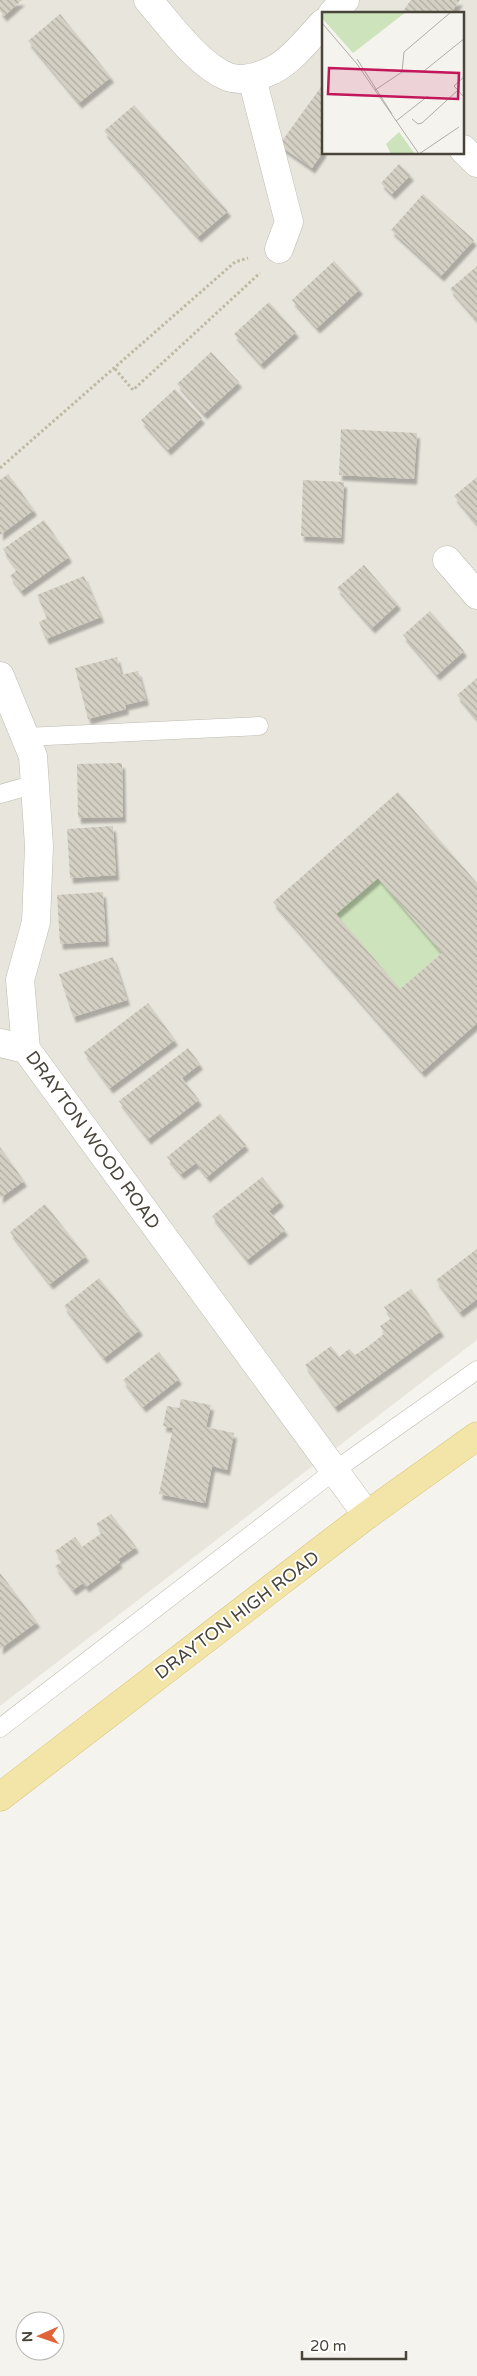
<svg xmlns="http://www.w3.org/2000/svg" width="477" height="2376" viewBox="0 0 477 2376" font-family="'Varela Round',sans-serif">
	<defs>
		<pattern id="building-back-hatch" width="6" height="6" patternUnits="userSpaceOnUse" patternTransform="scale(1.25)"><rect width="6" height="6" fill="#d5d0c4"/><path d="M-1 5l2 2M0 0l6 6M5-1l2 2" fill="none" stroke="#afaba0"/></pattern>
		<filter id="shadow"><feDropShadow dx="3" dy="5.5" stdDeviation="1" flood-color="#0004"/></filter>
	</defs>
	<rect width="100%" height="100%" fill="#f5f3ed"/>
	<path fill="#e8e5dc" fill-rule="evenodd" d="M0,0H477V1340L0,1706ZM323,14H463V154H323Z"/>
	<path fill="#cde3bb" d="M378,878L442,953L400,989L336,914Z"/>
	<path fill="url(#building-back-hatch)" fill-rule="evenodd" filter="url(#shadow)" d="M0,0H22L4,16L0,11Z
		M411,0H460L450,14H401Z
		M60,14L111,77L79,103L28,41Z
		M321,87L323,89V152L312,168L279,145Z
		M134,105L228,211L198,237L104,131Z
		M399,164L411,175L392,194L381,183Z
		M423,194L474,240L441,276L391,230Z
		M334,261L360,289L317,328L292,300Z
		M477,266V320L450,289Z
		M269,302L296,332L261,364L234,334Z
		M211,352L239,382L204,414L177,384Z
		M175,389L202,418L168,450L141,420Z
		M341,429L417,433L414,479L339,475Z
		M8,474L34,510L0,535V480Z
		M477,477V524L454,496Z
		M303,480L344,482L341,538L301,536Z
		M44,520L69,557L21,591L10,576L17,570L3,549Z
		M364,565L398,604L372,628L337,588Z
		M84,576L101,617L46,639L39,622L47,618L37,595Z
		M430,611L464,651L437,675L403,635Z
		M117,657L121,675L138,671L146,700L125,705L126,709L88,719L75,668Z
		M477,678V719L457,695Z
		M122,763L123,817L78,818L77,764Z
		M398,792L477,883V1023L422,1072L273,902ZM378,878L442,953L400,989L336,914Z
		M113,826L116,875L70,878L67,829Z
		M103,892L106,941L60,944L57,895Z
		M113,957L127,1000L73,1017L59,974Z
		M148,1003L175,1040L110,1088L84,1052Z
		M188,1048L200,1064L182,1078L199,1100L148,1139L119,1101Z
		M220,1114L246,1145L207,1177L196,1163L181,1174L167,1157Z
		M0,1147L24,1181L0,1198Z
		M262,1177L281,1201L269,1211L285,1230L247,1260L212,1216Z
		M45,1204L86,1256L50,1284L10,1232Z
		M477,1249V1299L460,1312L436,1280Z
		M99,1278L140,1330L104,1358L64,1306Z
		M411,1289L441,1331L335,1407L305,1365L331,1346L339,1357L349,1349L355,1355L370,1345L385,1333L380,1326L392,1318L384,1307Z
		M159,1352L179,1379L143,1407L123,1380Z
		M181,1399L211,1405L206,1427L234,1433L227,1470L212,1466L205,1503L159,1494L173,1428L163,1426L167,1406L179,1408Z
		M111,1514L136,1547L117,1560L120,1562L86,1587L83,1583L73,1590L55,1566L62,1562L55,1551L75,1537L82,1547L102,1533L96,1524Z
		M0,1573L37,1622L0,1649Z"/>
	<g fill="none" stroke-linecap="round" stroke-linejoin="round">
		<defs>
			<path id="lane" d="M25,737L259,726
				M0,794L35,784
				M0,1728L334,1471L477,1370"/>
			<path id="street" d="M148,0C170,25 198,65 228,77C242,82 260,76 273,70C292,60 308,39 323,23
				M332,14L345,0
				M252,78L289,222L279,249
				M463,149L477,163
				M447,560L477,595
				M0,676L33,756L39,846L36,922L20,980L26,1049L367,1515
				M0,1043L26,1049"/>
			<path id="primary" d="M0,1797L367,1515L477,1436"/>
		</defs>
		<use href="#lane" stroke="#bfbcb0" stroke-width="19"/>
		<use href="#street" stroke="#bfbcb0" stroke-width="29"/>
		<use href="#primary" stroke="#d7c579" stroke-width="29"/>
		<path stroke="#bfb8a3" stroke-width="3" stroke-dasharray="2.5 2.5" stroke-linecap="butt" d="M115,369L133,390L260,273
			M0,468L235,262L248,258"/>
		<use href="#lane" stroke="#fff" stroke-width="18"/>
		<use href="#street" stroke="#fff" stroke-width="28"/>
		<use href="#primary" stroke="#f3e5a8" stroke-width="28"/>
	</g>
	<g text-anchor="middle" dominant-baseline="central" stroke-width="4" stroke-linejoin="round" paint-order="stroke">
		<g font-size="18" fill="#49453b" stroke="#fff">
			<text transform="translate(93 1140) rotate(54)">DRAYTON WOOD ROAD</text>
			<text transform="translate(237 1615) rotate(-37)">DRAYTON HIGH ROAD</text>
		</g>
	</g>
	<g transform="translate(322 12)">
		<rect width="142" height="142" fill="#f5f3ed"/>
		<path d="M77,120L93,142H69L64,132Z" fill="#cde3bb"/>
		<path d="M0,0H84L31,41L0,6Z" fill="#cde3bb"/>
		<path fill="none" stroke="#b0ada6" stroke-width="1" d="M0,11L35,52L97,142M35,47L70,102M80,60L82,40L129,0M143,64L132,74L143,86M53,78L80,60L102,59L143,26M90,107L96,112L100,111L135,79M74,109L106,84M97,142L137,115"/>
		<path fill="#c2185b" fill-opacity="0.15" stroke="#c2185b" stroke-width="2.5" d="M7,56L137,61L136,87L6,82Z"/>
		<rect width="142" height="142" fill="none" stroke="#49453b" stroke-width="2.5"/>
	</g>
	<g transform="translate(40 2336) rotate(268)"><circle r="24" fill="#ffffff" stroke="#b6b5b1"/>
	<path d="M0-4L9 19L0 12L-9 19Z" fill="#e16338"/>
	<text y="-8" font-size="14" font-weight="bold" text-anchor="middle" fill="#49453b">N</text>
	</g>
	<path d="M302 2351v8h104v-8" fill="none" stroke="#49453b" stroke-width="2.5"/>
	<text x="310" y="2351" font-size="15" fill="#49453b" stroke="#ffffff" stroke-width="4" paint-order="stroke">20 m</text>
</svg>
